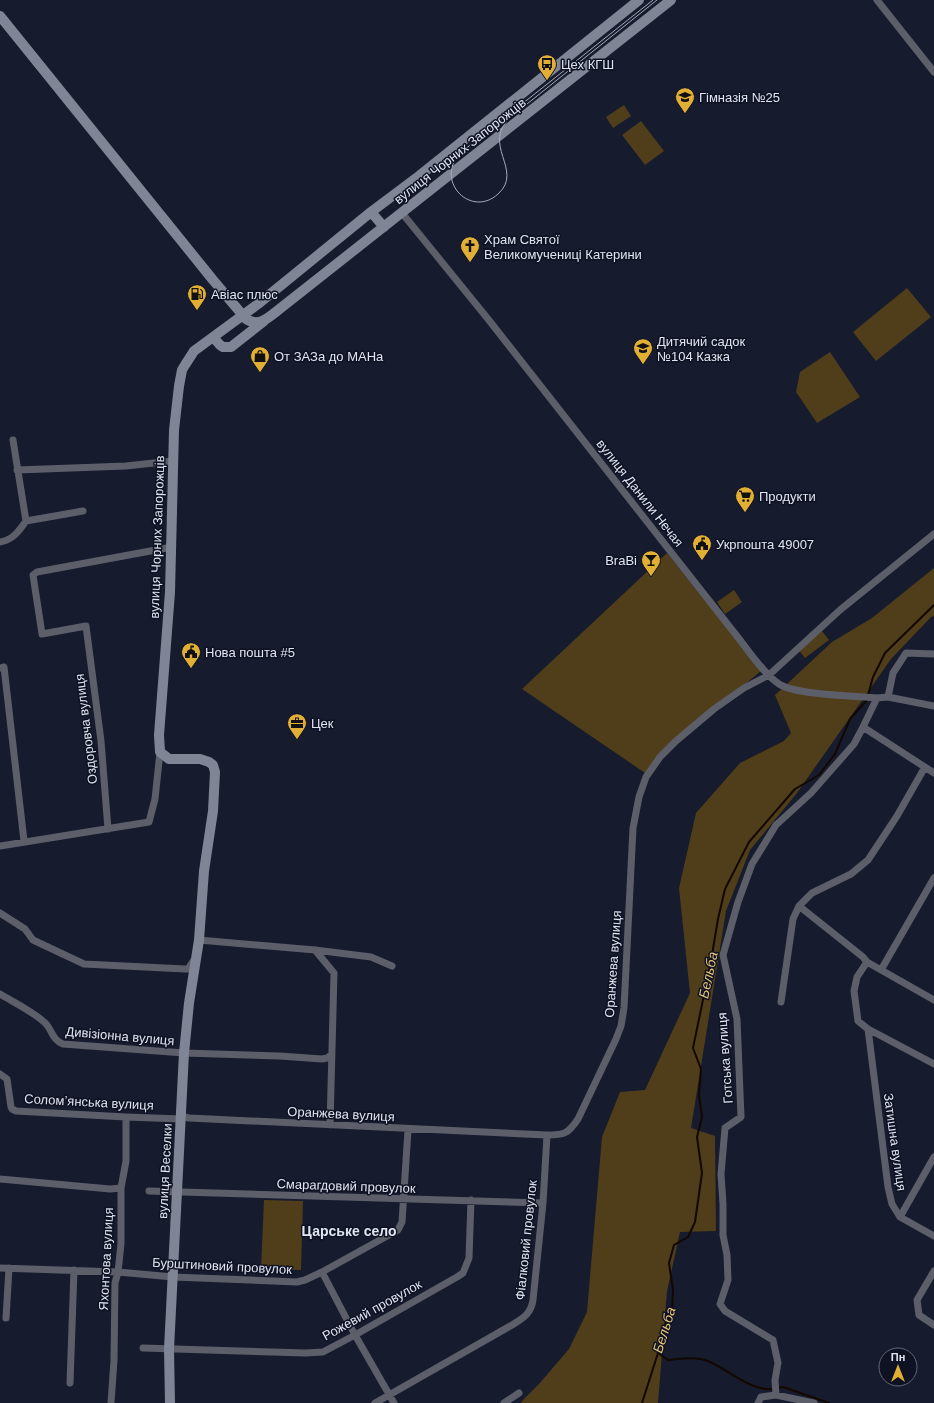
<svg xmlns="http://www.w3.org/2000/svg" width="934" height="1403" viewBox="0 0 934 1403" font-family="Arial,sans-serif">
	<rect width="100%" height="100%" fill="#161b2d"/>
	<path fill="#4f3e19" d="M624,105L631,116L613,128L606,117Z
		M641,121L664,151L645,165L622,135Z
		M907,288L931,317L876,361L853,332Z
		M830,352L860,397L817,423L796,392L800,372Z
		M667,553L761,671L673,744L648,775L522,689Z
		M934,568V616L931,617L891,659L797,793L750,850L726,911L691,1128L715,1136L716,1231L680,1232L667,1291L658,1403H521L523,1400L539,1384L569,1349L587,1312L602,1137L620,1092L645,1090L690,993L679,888L696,813L740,763L784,741L791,733L775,695L832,642L872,618Z
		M734,590L742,602L725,614L717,602Z
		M822,631L829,640L805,658L798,649Z
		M264,1200L303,1201L301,1270L261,1269Z"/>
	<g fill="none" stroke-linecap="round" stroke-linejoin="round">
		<path stroke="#130800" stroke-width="2" d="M868,695L873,677L885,653L934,605
			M658,1353L668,1360C681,1359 695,1356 708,1361C727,1369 752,1392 773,1389
			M777,1388L783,1387L829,1403
			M642,1403L658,1353L662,1331L672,1312L673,1290L669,1263L674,1245L688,1237L695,1222L702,1173L697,1137L702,1117L699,1095L701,1069L693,1048L711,961L718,919L725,889L749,842L795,789L819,775L835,754L850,719L867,700"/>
		<path stroke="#5c5f69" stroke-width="7" d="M877,0L934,72
			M402,213L488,319L740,640C750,653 765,675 779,684C796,695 855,696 877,698L888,697L934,706
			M17,470L126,466L172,461
			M26,521L83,511
			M0,542C13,540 19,531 26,521L13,440
			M0,668L4,667L24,841
			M888,697L893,673L906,653L934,654
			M863,727L934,773
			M108,829L101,741L86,626L42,634L33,575L37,572L172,547
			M0,846L149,822L155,799L160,752
			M799,906L863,957L867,962L934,1000
			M0,913L25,929L33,940L84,964L185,969H188L194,960
			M199,940L315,950L371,957L392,966
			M315,950L334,973L330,1125
			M867,962L857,977L854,991L858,1021L868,1029L934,1064
			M881,970L934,878
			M0,994C13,1002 38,1014 47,1025C53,1033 53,1040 63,1044L184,1053L280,1056L322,1059L327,1058L331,1055
			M781,1002L793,919L799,906L812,893L851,874L868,860L897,816L925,767
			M868,1029L888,1187L892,1204L900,1217L934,1236
			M0,1074L7,1079L11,1107L12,1109L16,1111L126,1117L181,1119
			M181,1116L189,1118L547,1135C564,1135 568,1134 578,1119L616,1039L621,1026L624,1008L633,828L639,797L646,777L660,757L676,741L714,709L744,688L769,675L840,610L934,534
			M0,1179L110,1189L121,1188
			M149,1191L543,1203
			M900,1217L934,1157
			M0,1268L118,1272L173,1277L297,1282L305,1280L322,1272L398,1230L402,1222L408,1130
			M934,1271L917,1300L919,1315L934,1325
			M322,1272L355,1335L394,1403
			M6,1318L9,1268
			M143,1348L306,1353L323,1352L355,1335L457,1277L463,1273L469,1258L471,1200
			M70,1383L74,1270
			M776,1395L775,1380L778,1363L773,1340L725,1311L720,1304L728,1280L727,1255L723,1235V1204L721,1174L725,1128L741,1117L737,1019L723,955L738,902L752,864L776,825L811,793L854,744L862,729L877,698
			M111,1403L114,1360L115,1283L118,1272L121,1244V1188L126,1161V1117
			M375,1403L512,1325C523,1318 531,1314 533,1300L543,1203L547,1135
			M504,1403L519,1393
			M758,1403L761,1397L776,1395L814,1403"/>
		<path stroke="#808595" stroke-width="10" d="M0,16L213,280L246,319C258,327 267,319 277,311L671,0
			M371,212L384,227
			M213,337L220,345L223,347H231L264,321
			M170,1403L169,1349L184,1053L189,1003L199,940L204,871L213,811L215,772L213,765L209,762L200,759H169L160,752L159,735L170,592L174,430L179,386L182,370L185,365L194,351L258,304L371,212L419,176L639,0"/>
		<path stroke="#a7abb9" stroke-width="1" d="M653,0L459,154C435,183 472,218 498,194C525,170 479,144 512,116L657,0"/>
	</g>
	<defs>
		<symbol id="bus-pin" viewBox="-11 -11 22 30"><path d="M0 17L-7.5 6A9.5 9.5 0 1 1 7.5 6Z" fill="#e1af34" stroke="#0e1223"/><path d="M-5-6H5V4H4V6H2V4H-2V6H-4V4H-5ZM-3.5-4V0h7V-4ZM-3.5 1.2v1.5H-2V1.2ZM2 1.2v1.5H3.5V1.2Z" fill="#111"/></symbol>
		<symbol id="school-pin" viewBox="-11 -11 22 30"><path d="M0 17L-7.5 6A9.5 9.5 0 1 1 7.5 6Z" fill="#e1af34" stroke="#0e1223"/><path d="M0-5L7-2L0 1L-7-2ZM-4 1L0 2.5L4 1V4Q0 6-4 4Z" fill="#111"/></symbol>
		<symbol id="church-pin" viewBox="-11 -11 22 30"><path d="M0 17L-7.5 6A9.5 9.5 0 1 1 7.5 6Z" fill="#e1af34" stroke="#0e1223"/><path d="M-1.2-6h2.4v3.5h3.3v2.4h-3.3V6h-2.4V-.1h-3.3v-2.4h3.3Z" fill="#111"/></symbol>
		<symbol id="fuel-pin" viewBox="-11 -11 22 30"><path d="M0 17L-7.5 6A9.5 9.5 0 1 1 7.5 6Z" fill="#e1af34" stroke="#0e1223"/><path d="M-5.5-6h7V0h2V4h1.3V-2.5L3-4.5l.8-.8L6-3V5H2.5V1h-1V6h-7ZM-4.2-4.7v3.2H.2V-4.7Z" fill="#111"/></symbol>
		<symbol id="shop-pin" viewBox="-11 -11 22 30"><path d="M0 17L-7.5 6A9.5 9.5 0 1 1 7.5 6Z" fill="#e1af34" stroke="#0e1223"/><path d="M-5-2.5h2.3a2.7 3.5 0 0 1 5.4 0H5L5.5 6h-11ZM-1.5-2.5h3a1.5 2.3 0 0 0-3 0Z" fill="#111"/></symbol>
		<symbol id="supermarket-pin" viewBox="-11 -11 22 30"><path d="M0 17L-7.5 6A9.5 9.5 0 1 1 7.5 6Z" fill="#e1af34" stroke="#0e1223"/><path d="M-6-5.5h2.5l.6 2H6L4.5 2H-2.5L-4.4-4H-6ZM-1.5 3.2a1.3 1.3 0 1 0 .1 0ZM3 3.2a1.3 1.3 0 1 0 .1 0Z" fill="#111"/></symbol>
		<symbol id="civic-pin" viewBox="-11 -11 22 30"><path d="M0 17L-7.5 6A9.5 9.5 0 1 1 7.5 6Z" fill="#e1af34" stroke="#0e1223"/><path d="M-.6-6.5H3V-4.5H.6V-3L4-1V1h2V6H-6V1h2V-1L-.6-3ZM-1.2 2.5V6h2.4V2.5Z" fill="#111"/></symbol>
		<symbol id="bar-pin" viewBox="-11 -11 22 30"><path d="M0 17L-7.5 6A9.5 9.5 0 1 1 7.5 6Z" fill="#e1af34" stroke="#0e1223"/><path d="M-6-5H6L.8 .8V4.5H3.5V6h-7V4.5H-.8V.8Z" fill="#111"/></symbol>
		<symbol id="office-pin" viewBox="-11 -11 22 30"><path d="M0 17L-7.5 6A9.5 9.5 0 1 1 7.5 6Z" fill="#e1af34" stroke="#0e1223"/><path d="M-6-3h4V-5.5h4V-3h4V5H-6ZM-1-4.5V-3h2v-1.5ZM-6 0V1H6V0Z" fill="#111"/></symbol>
	</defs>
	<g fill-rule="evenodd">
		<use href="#bus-pin" x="536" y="53" width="22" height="30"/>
		<use href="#school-pin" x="674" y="86" width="22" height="30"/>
		<use href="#church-pin" x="459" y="235" width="22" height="30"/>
		<use href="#fuel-pin" x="186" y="283" width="22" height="30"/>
		<use href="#school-pin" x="632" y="337" width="22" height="30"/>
		<use href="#shop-pin" x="249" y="345" width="22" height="30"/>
		<use href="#supermarket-pin" x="734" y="485" width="22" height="30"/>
		<use href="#civic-pin" x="691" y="533" width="22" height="30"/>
		<use href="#bar-pin" x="640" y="549" width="22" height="30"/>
		<use href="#civic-pin" x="180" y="641" width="22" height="30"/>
		<use href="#office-pin" x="286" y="712" width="22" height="30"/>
	</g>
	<g text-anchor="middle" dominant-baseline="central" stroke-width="3" stroke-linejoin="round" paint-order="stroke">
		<g font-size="13" fill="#e1e5f2" stroke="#0e1223" text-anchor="start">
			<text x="561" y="64">Цех КГШ</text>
			<text x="699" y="97">Гімназія №25</text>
			<text x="484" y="239">Храм Святої<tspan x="484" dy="15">Великомучениці Катерини</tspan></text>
			<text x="211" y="294">Авіас плюс</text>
			<text x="657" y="341">Дитячий садок<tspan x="657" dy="15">№104 Казка</tspan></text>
			<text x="274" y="356">От ЗАЗа до МАНа</text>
			<text x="759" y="496">Продукти</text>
			<text x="716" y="544">Укрпошта 49007</text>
			<text x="637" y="560" text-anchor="end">BraBi</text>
			<text x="205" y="652">Нова пошта #5</text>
			<text x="311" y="723">Цек</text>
		</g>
		<g font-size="13" fill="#e1e5f2" stroke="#0e1223">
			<text transform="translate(460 151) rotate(-38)">вулиця Чорних Запорожців</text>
			<text transform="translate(640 493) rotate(52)">вулиця Данили Нечая</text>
			<text transform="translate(157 537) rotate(-88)">вулиця Чорних Запорожців</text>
			<text transform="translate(86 729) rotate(-97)">Оздоровча вулиця</text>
			<text transform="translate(613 964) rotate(-86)">Оранжева вулиця</text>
			<text transform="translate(120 1036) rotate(5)">Дивізіонна вулиця</text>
			<text transform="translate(725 1058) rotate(-94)">Готська вулиця</text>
			<text transform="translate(89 1102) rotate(3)">Соломʼянська вулиця</text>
			<text transform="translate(341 1114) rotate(3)">Оранжева вулиця</text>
			<text transform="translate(895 1142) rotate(82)">Затишна вулиця</text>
			<text transform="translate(165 1171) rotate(-87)">вулиця Веселки</text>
			<text transform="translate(346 1186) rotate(2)">Смарагдовий провулок</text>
			<text transform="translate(526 1240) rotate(-84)">Фіалковий провулок</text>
			<text transform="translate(106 1259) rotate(-87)">Яхонтова вулиця</text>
			<text transform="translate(222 1266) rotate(3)">Бурштиновий провулок</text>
			<text transform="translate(372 1310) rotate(-29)">Рожевий провулок</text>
		</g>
		<g font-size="14" font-style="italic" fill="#e8c477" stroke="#0e1223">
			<text transform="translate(708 975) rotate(-78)">Бельба</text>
			<text transform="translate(664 1330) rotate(-73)">Бельба</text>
		</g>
		<g font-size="14" font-weight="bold" fill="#e1e5f2" stroke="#0e1223">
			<text x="349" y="1231">Царське село</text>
		</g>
	</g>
	<g transform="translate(898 1367)"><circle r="19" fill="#0e1223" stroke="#626676"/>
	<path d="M0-3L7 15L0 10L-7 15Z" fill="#e1af34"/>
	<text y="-6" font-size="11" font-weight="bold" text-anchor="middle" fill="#e1e5f2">Пн</text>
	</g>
</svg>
